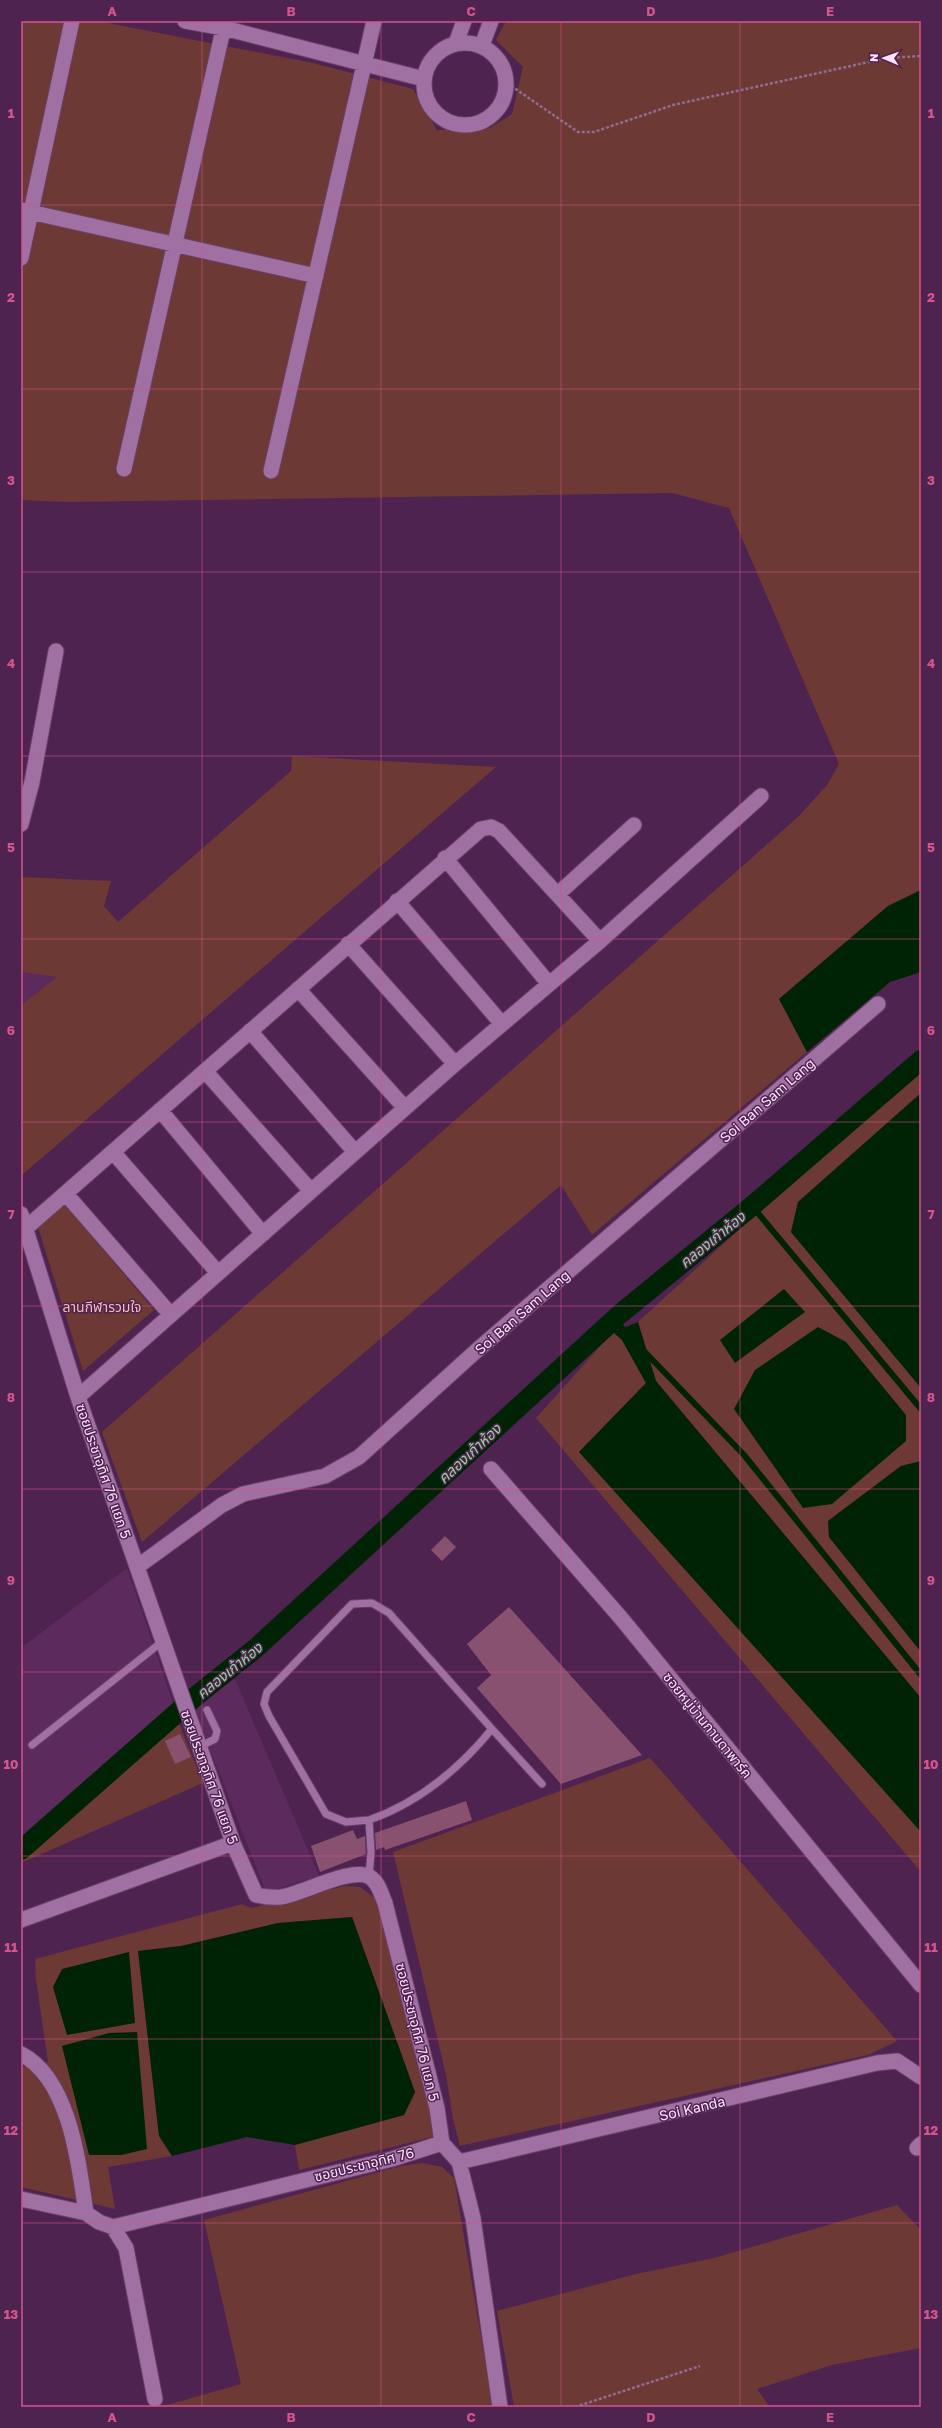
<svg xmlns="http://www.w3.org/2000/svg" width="942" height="2428" viewBox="0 0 942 2428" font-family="'Golos Text','Noto Sans Thai',sans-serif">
	<rect width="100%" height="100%" fill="#4f2350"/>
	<path fill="#5c2a5d" d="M21,972L58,977L21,1005Z
		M127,1568L174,1706L21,1841V1648Z
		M235,1679L319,1876L266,1892L193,1706Z"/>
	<path fill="#6c3934" d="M21,21H104L113,24L313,63L413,89L437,130L490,128L512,114L523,67L496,40L506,21H921V890L888,906L779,999L807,1052L592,1235L561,1185L142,1542L102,1432L799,816L827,785L839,764L729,508L672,493L70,502L21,500Z
		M292,756L496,767L22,1175L21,1005L57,977L21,972V877L111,881L104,906L118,922L291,771Z
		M921,1072V1093L798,1202L791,1232L921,1388V1461L901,1466L828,1521L829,1537L921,1652V1698L656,1381L638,1322L733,1235Z
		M63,1202L154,1310L83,1371L37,1224Z
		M613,1332L622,1340L646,1383L579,1452L906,1813L921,1832V1872L536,1418Z
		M176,1716L203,1783L21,1863L25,1855Z
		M650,1758L897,2041L868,2055L460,2146L453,2119L446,2075L393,1852Z
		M345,1886L360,1887L378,1900L435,2123L433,2137L299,2170L295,2145L404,2115L415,2092L352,1917L278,1923L181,1946L138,1951L159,2136L172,2156L108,2167L115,2209L21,2187V2067L48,2062L36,1979L35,1959L242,1904L251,1908Z
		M422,2163L442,2167L454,2178L493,2407H160L241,2384L204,2220L401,2166Z
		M897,2205L921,2230V2348L832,2365L757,2389L770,2407H514L497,2311L636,2274L714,2258Z"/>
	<path fill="#002305" d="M921,890V972L890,982L807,1052L779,999L888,906Z
		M921,1093V1388L791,1232L798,1202Z
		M784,1289L805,1312L735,1363L720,1340Z
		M638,1322L656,1381L921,1698V1832L579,1452L646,1383L622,1340L613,1332Z
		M818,1327L846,1342L906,1415V1441L832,1504L803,1508L734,1409L755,1370Z
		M921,1461V1652L829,1537L828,1521L901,1466Z
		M352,1917L415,2092L404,2115L295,2145L247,2137L172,2156L159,2136L138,1951L181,1946L278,1923Z
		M129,1952L135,2023L67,2035L53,1987L62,1969Z
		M137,2032L147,2149L121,2155H89L62,2046L109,2033Z"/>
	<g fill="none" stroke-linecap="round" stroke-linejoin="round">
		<path stroke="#002305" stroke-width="6" d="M752,1206L921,1409
			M614,1320L628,1334
			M643,1350L744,1455L921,1675"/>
		<path stroke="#002305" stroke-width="20" d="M21,1850L196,1696L256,1648L620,1314L752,1206L921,1060"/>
	</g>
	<path fill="#895170" d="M445,1536L456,1547L442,1561L431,1550Z
		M509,1607L642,1755L561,1784L477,1688L491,1675L467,1644Z
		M180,1734L191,1757L175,1764L165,1741Z
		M466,1801L472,1820L385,1850L384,1847L376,1850L375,1833Z
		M353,1830L357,1839L365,1836L366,1854L320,1872L311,1846Z"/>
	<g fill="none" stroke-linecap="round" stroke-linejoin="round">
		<defs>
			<path id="service" d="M492,1729L542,1784
				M32,1745L163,1641
				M199,1747L215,1739L217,1731L207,1710
				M369,1820C418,1803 459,1769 492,1729L389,1613L372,1603L352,1604L267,1692L264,1704L269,1716L326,1814L346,1822L369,1820L371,1852L369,1877"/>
			<path id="minor" d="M185,21L224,28L424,79
				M424 84a41 41 0 1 1 82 0a41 41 0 1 1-82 0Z
				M456,43L464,21
				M482,45L491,21
				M21,210L316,276
				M21,258L72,21
				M124,469L225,21
				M271,471L374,21
				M21,824L32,782L56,651
				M445,858L549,984
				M559,893L634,825
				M397,901L502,1024
				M348,944L455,1064
				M298,989L405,1108
				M250,1031L355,1152
				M205,1071L311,1191
				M160,1110L263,1234
				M113,1152L218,1273
				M66,1194L171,1315
				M21,1214L78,1397L233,1843L256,1895C265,1897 272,1898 281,1897C302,1894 352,1866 370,1877C379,1883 381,1894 385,1903L437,2108L442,2143
				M26,1228L481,829L491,827L499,831L600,941
				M78,1397L455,1064L600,941L761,796
				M491,1469L621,1618L921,1985
				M137,1567L222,1505L243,1494L325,1476L359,1457L475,1352L878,1004
				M21,1920L233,1843
				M21,2054C70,2079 79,2165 86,2213
				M917,2148L921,2144
				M459,2162L877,2063L897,2061L921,2077
				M21,2199L86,2213L99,2222L113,2227L392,2159L442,2143L459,2162L473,2218L500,2407
				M113,2227L126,2248L155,2399"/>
		</defs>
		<use href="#service" stroke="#684069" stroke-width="9"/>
		<use href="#minor" stroke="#684069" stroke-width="17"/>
		<path stroke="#926c92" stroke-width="2.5" stroke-dasharray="3 2" stroke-linecap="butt" d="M507,83L578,132H594L673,105L887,58L921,56
			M575,2407L700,2366"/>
		<use href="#service" stroke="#a170a2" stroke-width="7"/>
		<use href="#minor" stroke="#a170a2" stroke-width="15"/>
	</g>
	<path fill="none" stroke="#d4558c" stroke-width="1" stroke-opacity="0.55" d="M202,21V2407M381,21V2407M561,21V2407M740,21V2407M21,205H921M21,389H921M21,572H921M21,756H921M21,939H921M21,1122H921M21,1306H921M21,1489H921M21,1672H921M21,1856H921M21,2039H921M21,2223H921"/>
	<g text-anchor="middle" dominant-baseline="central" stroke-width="3" stroke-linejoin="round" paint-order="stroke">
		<g font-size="14" fill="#ffe3fe" stroke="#4f2350">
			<text transform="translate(767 1100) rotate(-41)">Soi Ban Sam Lang</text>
			<text transform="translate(522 1312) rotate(-41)">Soi Ban Sam Lang</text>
			<text transform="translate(104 1471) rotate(71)">ซอยประชาอุทิศ 76 แยก 5</text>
			<text transform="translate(708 1725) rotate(51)">ซอยหมู่บ้านกานดาพาร์ค</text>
			<text transform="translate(210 1777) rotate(70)">ซอยประชาอุทิศ 76 แยก 5</text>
			<text transform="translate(418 2032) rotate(76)">ซอยประชาอุทิศ 76 แยก 5</text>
			<text transform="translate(692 2108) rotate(-13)">Soi Kanda</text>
			<text transform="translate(364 2164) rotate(-14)">ซอยประชาอุทิศ 76</text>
		</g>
		<g font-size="14" fill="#f7bcb5" stroke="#4f2350">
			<text x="102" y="1306">ลานกีฬารวมใจ</text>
		</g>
		<g font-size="15" font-style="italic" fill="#90d795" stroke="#4f2350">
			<text transform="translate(712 1239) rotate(-39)">คลองเก้าห้อง</text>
			<text transform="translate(469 1453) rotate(-43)">คลองเก้าห้อง</text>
			<text transform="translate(229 1670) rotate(-39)">คลองเก้าห้อง</text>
		</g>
	</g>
	<rect width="942" height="2428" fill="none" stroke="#4f2350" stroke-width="44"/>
	<g transform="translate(884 58) rotate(272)" stroke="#4f2350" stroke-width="3" paint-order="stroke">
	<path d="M0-3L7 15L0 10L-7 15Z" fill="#ffe3fe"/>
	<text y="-6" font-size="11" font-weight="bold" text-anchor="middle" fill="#ffe3fe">N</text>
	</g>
	<rect x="22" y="22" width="898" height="2384" fill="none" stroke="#d4558c" stroke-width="1.5"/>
	<g font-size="13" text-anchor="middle" font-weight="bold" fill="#d4558c">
		<text x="112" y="16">A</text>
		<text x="291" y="16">B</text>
		<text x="471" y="16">C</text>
		<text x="651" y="16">D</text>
		<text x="830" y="16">E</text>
		<text x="11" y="118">1</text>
		<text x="931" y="118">1</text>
		<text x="11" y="302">2</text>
		<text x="931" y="302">2</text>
		<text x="11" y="485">3</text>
		<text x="931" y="485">3</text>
		<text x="11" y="668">4</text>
		<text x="931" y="668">4</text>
		<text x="11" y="852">5</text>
		<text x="931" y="852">5</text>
		<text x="11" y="1035">6</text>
		<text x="931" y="1035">6</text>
		<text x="11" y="1219">7</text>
		<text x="931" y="1219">7</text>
		<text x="11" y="1402">8</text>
		<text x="931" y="1402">8</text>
		<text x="11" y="1585">9</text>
		<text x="931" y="1585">9</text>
		<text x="11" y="1769">10</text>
		<text x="931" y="1769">10</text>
		<text x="11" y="1952">11</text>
		<text x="931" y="1952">11</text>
		<text x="11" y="2135">12</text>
		<text x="931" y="2135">12</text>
		<text x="11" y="2319">13</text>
		<text x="931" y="2319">13</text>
		<text x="112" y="2422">A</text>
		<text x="291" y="2422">B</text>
		<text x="471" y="2422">C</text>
		<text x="651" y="2422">D</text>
		<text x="830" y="2422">E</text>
	</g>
</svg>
